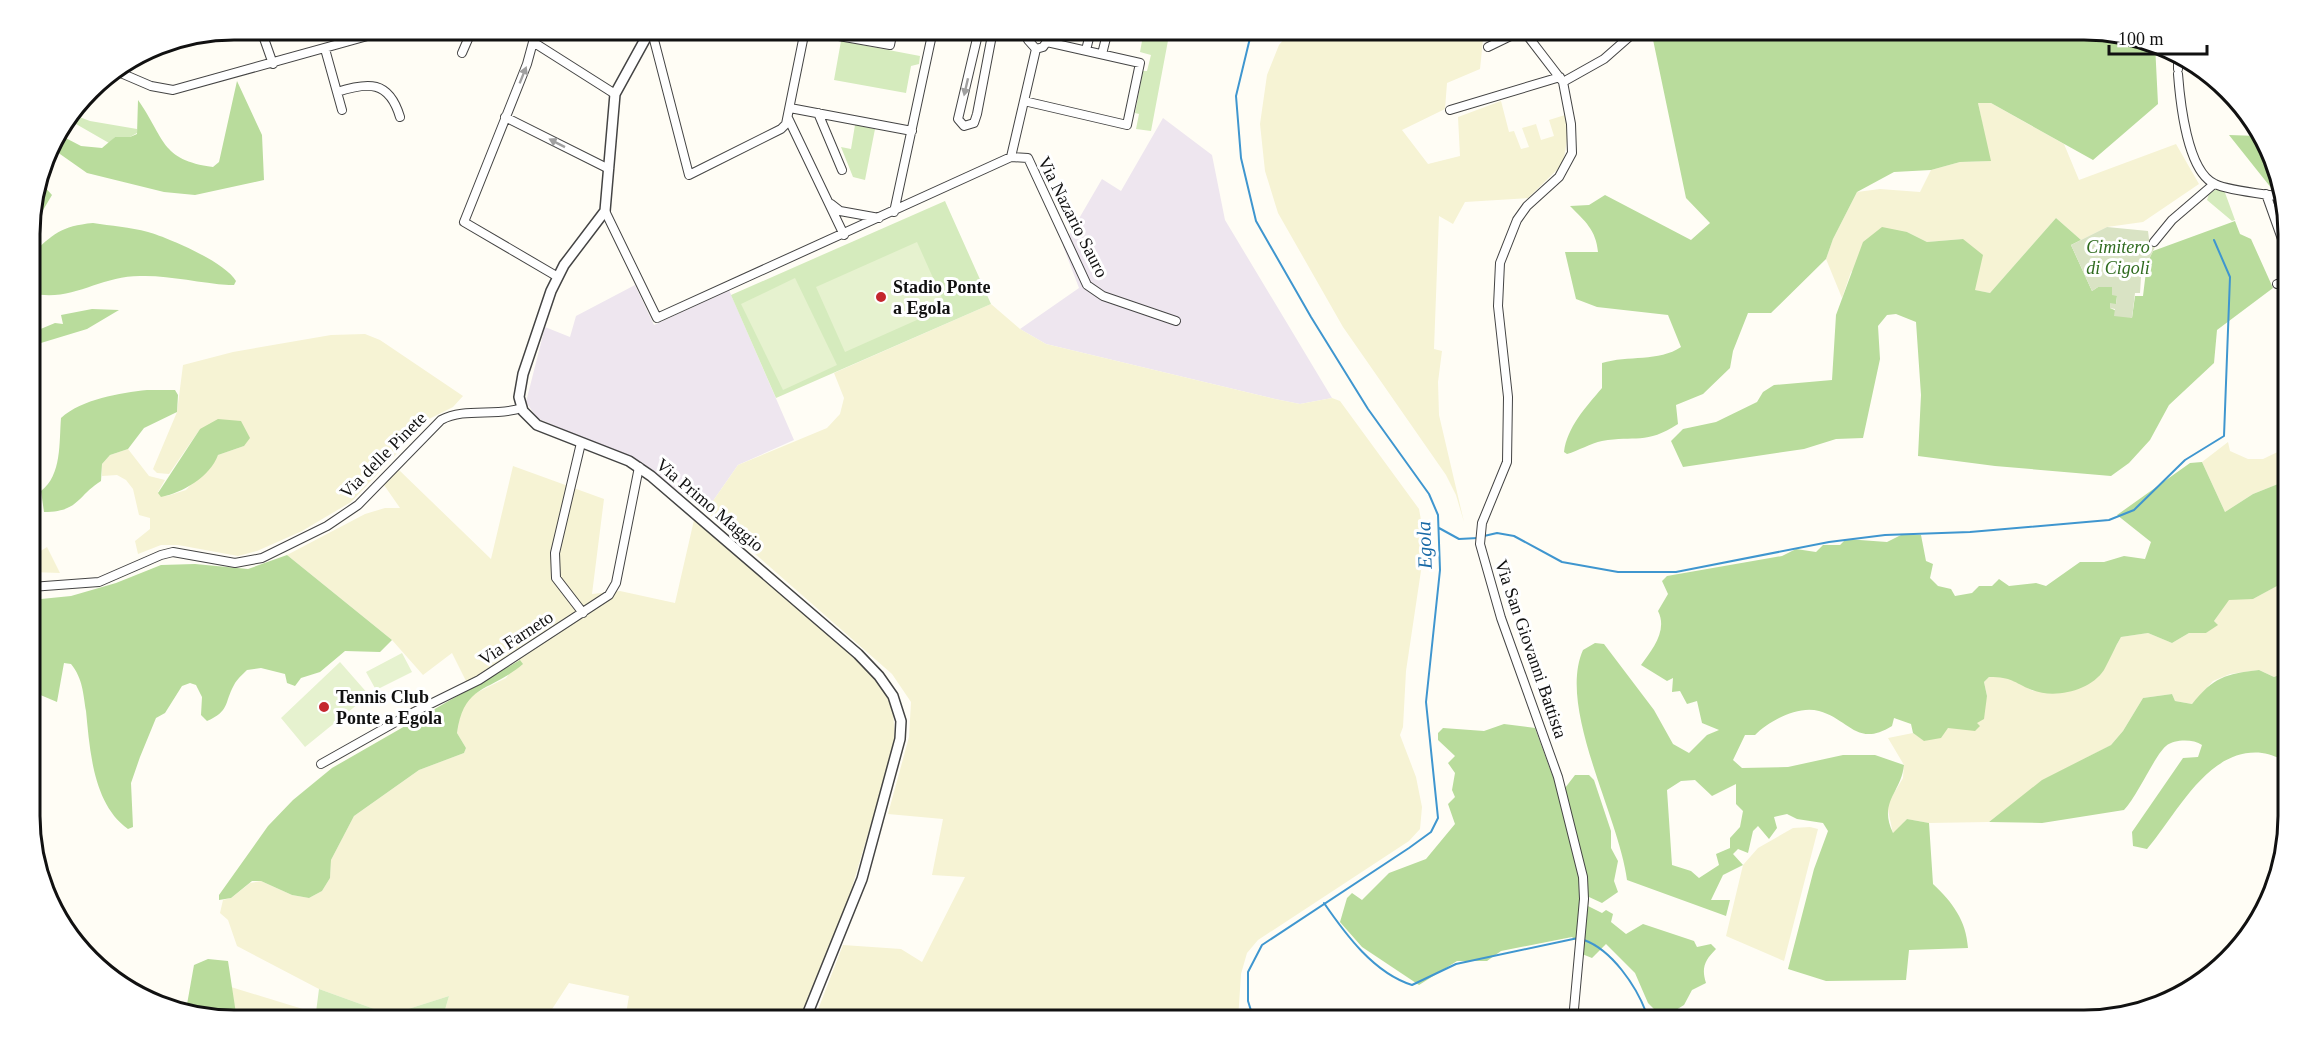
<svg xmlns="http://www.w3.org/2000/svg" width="2319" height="1050" viewBox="0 0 2319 1050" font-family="Georgia,serif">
	<rect width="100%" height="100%" fill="#fffdf5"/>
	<path fill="#eee6ef" d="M1163,118L1212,155L1225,220L1332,398L1300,404L1275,399L1046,344L1020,329L1079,288L1063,246L1102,179L1121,191Z
		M635,285L654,325L729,290L794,440L738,465L706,511L637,461L537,418L526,402L545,327L570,337L576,316Z"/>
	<path fill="#f6f3d4" d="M1292,30H1484L1480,69L1447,83L1445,109L1402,130L1428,164L1460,156L1458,117L1501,101L1509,132L1514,131L1521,149L1529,147L1522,128L1536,124L1541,140L1554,136L1549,120L1565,115L1568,135L1563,164L1528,198L1465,202L1453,224L1439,216L1434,349L1442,351L1438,382L1439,415L1464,522L1456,495L1446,475L1343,327L1278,213L1265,171L1260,124L1267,75L1279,45Z
		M1978,103H1991L2064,144L2079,180L2176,144L2199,184L2143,222L2107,227L2081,240L2056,218L1990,293L1974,290L1963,239L1927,242L1907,232L1851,272L1842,298L1826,259L1833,239L1857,192L1880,189L1920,192L1931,170L1960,162L1990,161Z
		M991,304L1020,329L1046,344L1275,399L1300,404L1332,398L1340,401L1419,509L1422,526V564L1406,671L1403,727L1400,735L1416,777L1422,807L1420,829L1409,841L1258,940L1247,953L1241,974L1238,1020H814L843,945L901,949L922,962L965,877L932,875L943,819L888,814L909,737L911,702L892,674L706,511L738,465L827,428L840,414L844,398L834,373Z
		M365,334L380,340L463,396L453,407L429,419L351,502L302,531L257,551L238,556L178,545H161L138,554L135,541L150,529V518L139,515L133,489L126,480L117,475L102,476V464L110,455L128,449L149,476L165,480L158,492L167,496L186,490L218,455L244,446L200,429L169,474L157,473L153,469L177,412L183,365L233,352L331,335Z
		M2228,442L2230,451L2248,459H2263L2288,447V480L2253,494L2225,512L2202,462Z
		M513,466L604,499L592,594L620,591L675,603L694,520L867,668L880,685L893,708L895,744L850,894L799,1020H625L629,996L569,983L545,1020H442L449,996L405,1010H377L319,989L237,946L228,920L220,913L223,900L231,898L250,883L261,881L292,895L309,898L322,891L330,878L331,860L354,816L419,770L464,753L466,748L457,733L460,712L468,697L506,678L519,660L470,689L452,653L423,675L392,640L287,555L365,514L385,508H400L384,485L399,470L491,559Z
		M47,547L60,573L31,572V557Z
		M2282,583L2288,597L2289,671L2274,677L2259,670L2230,674L2213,681L2192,704L2175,701L2172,694L2143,698L2123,731L2111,745L2042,781L1989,822L1929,823L1907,819L1893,834L1887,805L1903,778L1904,765L1888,738L1913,733L1925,741L1948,728L1977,723L1987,696L1984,682L1989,677H2009L2033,691L2102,672L2121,637L2148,633L2172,643L2189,633H2206L2217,624L2214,621L2229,599H2253Z
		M1810,827L1818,829L1784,961L1726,936L1743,865L1758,848L1793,828Z
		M231,987L306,1010L305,1020H237Z"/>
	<path fill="#d5ebbd" d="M1144,30H1170L1151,131L1136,129L1139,114L1135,113L1143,71H1147L1151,55L1140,52Z
		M841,41L920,56L919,64L911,66L906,93L834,80Z
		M74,115L90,121L137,129V133L130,137H115L109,143L69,120Z
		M855,125L875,129L865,180L853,177L841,147L851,149Z
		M2218,188L2224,190L2235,220L2232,221L2207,200L2209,194Z
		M945,201L991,304L776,398L731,295Z
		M319,989L377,1010H405L449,996L442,1020H315Z"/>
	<path fill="#b9dc9c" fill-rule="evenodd" d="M1651,30H2035L2039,37L2055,40L2075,34L2077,30H2085L2155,44L2158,104L2093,160L1991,103H1978L1991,161L1960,162L1931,170L1894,172L1857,192L1833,239L1826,259L1771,313H1748L1733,351L1730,368L1703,394L1676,405L1678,424C1646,445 1635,435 1602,441C1591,443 1578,451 1567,454L1564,452C1567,427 1586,407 1602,388V363C1628,355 1659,362 1681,347L1668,315L1597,307L1576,299L1565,252H1598C1596,230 1585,221 1570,206L1589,205L1605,195L1691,240L1710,223L1686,198Z
		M237,81L262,135L264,180L195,195L164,192L87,173L50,147L58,134L81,146L102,148L115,137H130L137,134L138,100C165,138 160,160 213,167L219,162Z
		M2229,135L2258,136L2280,191L2272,189Z
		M41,183L52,195L30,232V221Z
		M2056,218L2081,240L2071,245L2092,291L2098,287H2112L2117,296L2116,304H2110V308L2132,318L2135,296H2143L2147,263L2153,251L2235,221L2240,234L2251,239L2273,288L2217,330L2214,363L2169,405L2150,440L2129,463L2111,476L1995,466L1918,456L1921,395L1916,322L1896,314L1887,315L1878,326L1880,359L1863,438L1836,439L1804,449L1683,467L1671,441L1683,429L1716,422L1757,402L1763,392L1774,385L1832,380L1836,315L1863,242L1882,227L1907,232L1927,242L1963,239L1983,255L1975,290L1990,293Z
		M93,223C111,226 130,227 148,232C169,238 225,262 236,281L234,285H229C199,283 169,275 140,276C99,276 71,303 31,293V255C53,234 61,226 93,223Z
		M92,309L119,310L87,329L31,346V333L55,323L63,324L61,315Z
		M147,390H175L178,395L177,412L144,428L128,449L110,455L102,464L101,481C77,496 79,512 44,512L41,491C62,475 59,442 61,418C82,399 120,393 147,390Z
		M218,419L241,421L250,438L244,446L218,455C210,477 182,493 161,497L158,493L200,429Z
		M2202,462L2225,512L2253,494L2288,480V580L2253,599L2229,600L2214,621L2218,625L2206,633H2189L2172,643L2148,633L2121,637C2115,647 2110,659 2104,670C2090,691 2055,699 2032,690C2012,682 2013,677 1989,677L1984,682L1987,696L1984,719L1977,723L1980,726L1975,731L1948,728L1941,738L1924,741L1913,733L1911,724L1894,718L1892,726C1857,748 1849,719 1819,711C1798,705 1769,721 1755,735H1745L1733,760L1742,768L1788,767L1843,755H1875L1904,765C1901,793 1878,802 1893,833L1907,819L1929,823L1933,884C1953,903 1966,920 1968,948L1909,950L1906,980L1826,981L1788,969L1814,869L1828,831L1823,823L1797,819L1787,814L1774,817L1777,828L1769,839L1758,826L1753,831L1748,853L1738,849L1733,854L1743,865L1723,875L1711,900H1730L1726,916L1627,880C1619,816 1557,708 1583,650L1595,643L1604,644L1654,710L1673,744L1689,753L1707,735L1719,730L1702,723L1697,701L1687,704L1680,691L1672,692L1673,678L1667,681L1641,665C1652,650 1668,631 1658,611L1668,594L1662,581L1667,576L1782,556L1796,549L1816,552L1823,545H1840L1846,539L1887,542L1901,535H1921L1926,561L1933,564L1930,578L1938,586L1951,589L1955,596L1972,593L1979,586H1992L1999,579L2009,586L2036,583L2046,586L2080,562H2104L2124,556L2145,559L2151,542L2117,515L2190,463ZM1695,780L1712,796L1736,784V804L1743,811L1740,827L1730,838V848L1716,854L1719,865L1699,878L1691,871L1672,865L1667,790L1681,781Z
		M287,555L392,640L380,652L345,651L320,672L301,678L295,686L287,683L285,674L261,668L247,670C243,674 237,679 234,685C224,703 230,711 207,721L201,715L202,697L196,685L190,683L182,686L165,713L156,718L140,757L131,783L133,827L128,829C93,804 90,751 86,711C83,693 83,679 71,664L64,663L57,702L31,691V600L71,596L116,583L161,565L195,564L248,569Z
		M520,660L523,664C489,693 464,683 457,733L466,748L464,753L419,770L354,816L331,860L330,878L322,891L309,898L292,895L261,881H252L231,898L219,900V895L268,826L293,800L332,768Z
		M2259,670L2274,677L2289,671V762C2280,759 2271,754 2262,753C2208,747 2177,814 2147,849L2133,846L2132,832L2183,758L2198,757L2202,745C2193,739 2175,739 2166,746C2155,755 2138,795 2124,810L2042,823L1989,822L2042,780L2111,745L2123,731L2143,698L2172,694L2175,701L2192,704C2214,677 2225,674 2259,670Z
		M1504,724L1535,728L1553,777L1565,788L1575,775H1589L1594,780L1611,831V848L1618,861L1614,881L1618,892L1602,903L1589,897L1588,906L1602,913L1606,910L1613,914L1611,922L1626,934L1643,924L1694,941L1697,947L1711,944L1716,949C1705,960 1701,968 1706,983L1692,990L1684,1005L1663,1018L1648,1003L1635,973L1606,944L1592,958L1577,952V942L1572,937L1501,951L1487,961H1457L1419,985L1362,947L1340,922L1347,898L1352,893L1362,900L1389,873L1426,859L1455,824L1448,804L1455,797L1452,790L1455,773L1448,763L1455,756L1438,740V733L1443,728L1484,731Z
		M208,959L228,961L237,1020L186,1010L194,965Z"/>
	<path fill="#d9e3c4" d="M2107,227L2148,231L2149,239L2156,245L2147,263L2145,276L2141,277L2140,293H2135L2132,318L2114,316L2115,309L2110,308V303L2116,304L2117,296L2112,295V287H2098L2092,291L2071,245Z"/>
	<path fill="#e6f2cf" d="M917,242L946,307L845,352L816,287Z
		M795,278L837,365L783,390L741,304Z
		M402,653L412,672L376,690L366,672Z
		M340,662L369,695L305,747L281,718Z"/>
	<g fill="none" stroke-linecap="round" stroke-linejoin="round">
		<path stroke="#3f96cf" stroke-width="2" d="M1439,528L1459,539L1478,538
			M1484,536L1497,533L1514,536L1562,562L1618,572H1676L1829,542L1885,535L1970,532L2109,520L2134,510L2185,460L2224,436L2230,277L2214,240
			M1324,903C1346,935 1374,973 1412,985L1456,964L1578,938
			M1584,940C1612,950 1636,986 1646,1012L1660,1020
			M1254,1020L1248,1001V972L1262,945L1409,848L1431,832L1438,818L1426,702L1440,570L1438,515L1429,494L1368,409L1311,317L1256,221L1241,158L1236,96L1250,38L1256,30"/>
		<defs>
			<path id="minor" d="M261,30L273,64
				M533,30V42L527,64L464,222L558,277
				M805,30L890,45L893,30
				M979,30L958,119L964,126L974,123L977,114L993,30
				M1006,30L1028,35
				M1033,30L1028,40L1036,49L1043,47L1048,40L1043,30
				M1523,30L1563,82L1571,124L1572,153L1559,177L1527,206L1517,220L1500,263L1498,306L1508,397L1507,462L1482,523L1480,544L1501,618L1558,777L1583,877L1584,899L1573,1020
				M652,32L689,175L781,129L786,124L805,30
				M533,42L615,94
				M1488,47L1523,30
				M325,49L342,110
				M1086,50L1091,30
				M462,53L472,30
				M1102,54L1108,30
				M2178,69V57
				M116,71L151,86L173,90L389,30
				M2178,74C2180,100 2187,172 2215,184C2229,191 2266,194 2283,197
				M1563,82L1604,59L1637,30
				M337,92C368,82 389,80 400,117
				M1024,101L1127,125L1140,63L1047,42
				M790,108L912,131
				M1450,110L1560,77
				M818,113L842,170
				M505,117L609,169
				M788,118L844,235
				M1011,157L1036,49
				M2266,194L2287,253
				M831,204L840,211L879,218
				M605,211L657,318L1011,157L1028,158L1087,285L1103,296L1176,321
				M894,212L933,30
				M2154,242L2172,220L2214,184
				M2277,284L2287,281
				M581,443L555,553L556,578L583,613
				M31,587L99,582L161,555L173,552L235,563L262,558L327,526L358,505L441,420C465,407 495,417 522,408
				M321,764L410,714L479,680L609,595L616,583L639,467"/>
			<path id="tertiary" d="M653,30L648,34L615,94L605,211L564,265L551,291L523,374L519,397L523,411L537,425L629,461L651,476L858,654L879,676L893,696L901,721L900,739L862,879L805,1020"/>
		</defs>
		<use href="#minor" stroke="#444" stroke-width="10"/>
		<use href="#tertiary" stroke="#444" stroke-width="12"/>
		<use href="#minor" stroke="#fff" stroke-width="8"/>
		<use href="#tertiary" stroke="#fff" stroke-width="9"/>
	</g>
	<defs><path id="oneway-solid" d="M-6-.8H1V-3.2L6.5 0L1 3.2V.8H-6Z" transform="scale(1.5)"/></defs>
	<g fill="#a0a0a0">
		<use href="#oneway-solid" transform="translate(523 75) rotate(-68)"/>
		<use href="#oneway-solid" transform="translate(966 87) rotate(103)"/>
		<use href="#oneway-solid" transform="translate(557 143) rotate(-153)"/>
	</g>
	<g fill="#c4262e" stroke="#fff" stroke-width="2">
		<circle cx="881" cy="297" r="6"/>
		<circle cx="324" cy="707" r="6"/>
	</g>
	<g text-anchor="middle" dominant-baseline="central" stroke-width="6" stroke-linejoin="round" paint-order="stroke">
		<g font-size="18" fill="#111" stroke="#fff">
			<text transform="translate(1073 217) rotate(63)">Via Nazario Sauro</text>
			<text transform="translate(383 455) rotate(-45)">Via delle Pinete</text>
			<text transform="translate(710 505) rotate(40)">Via Primo Maggio</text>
			<text transform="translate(516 638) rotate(-33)">Via Farneto</text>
			<text transform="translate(1531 649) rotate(71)">Via San Giovanni Battista</text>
		</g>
		<g font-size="18" font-style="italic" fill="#2f6b1f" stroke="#fff">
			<text x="2118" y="247">Cimitero<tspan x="2118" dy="21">di Cigoli</tspan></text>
		</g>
		<g font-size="18" font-weight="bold" fill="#111" stroke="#fff" text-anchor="start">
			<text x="893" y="287">Stadio Ponte<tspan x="893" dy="21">a Egola</tspan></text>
			<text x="336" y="697">Tennis Club<tspan x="336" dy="21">Ponte a Egola</tspan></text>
		</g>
		<g font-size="20" font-style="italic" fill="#1768a6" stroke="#fff">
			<text transform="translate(1424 545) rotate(-92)">Egola</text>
		</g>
	</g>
	<path d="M0 0H2319V1050H0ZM234 40H2084A194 194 0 0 1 2278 234V816A194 194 0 0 1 2084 1010H234A194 194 0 0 1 40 816V234A194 194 0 0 1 234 40Z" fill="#fff" fill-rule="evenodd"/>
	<path fill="none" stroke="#111" stroke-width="3" d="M234 40H2084A194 194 0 0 1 2278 234V816A194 194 0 0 1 2084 1010H234A194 194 0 0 1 40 816V234A194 194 0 0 1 234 40Z"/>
	<path d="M2109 45v9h98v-9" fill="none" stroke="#111111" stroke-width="3"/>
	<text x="2118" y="45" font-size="18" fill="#111111" stroke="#ffffff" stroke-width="4.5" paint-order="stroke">100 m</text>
</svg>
